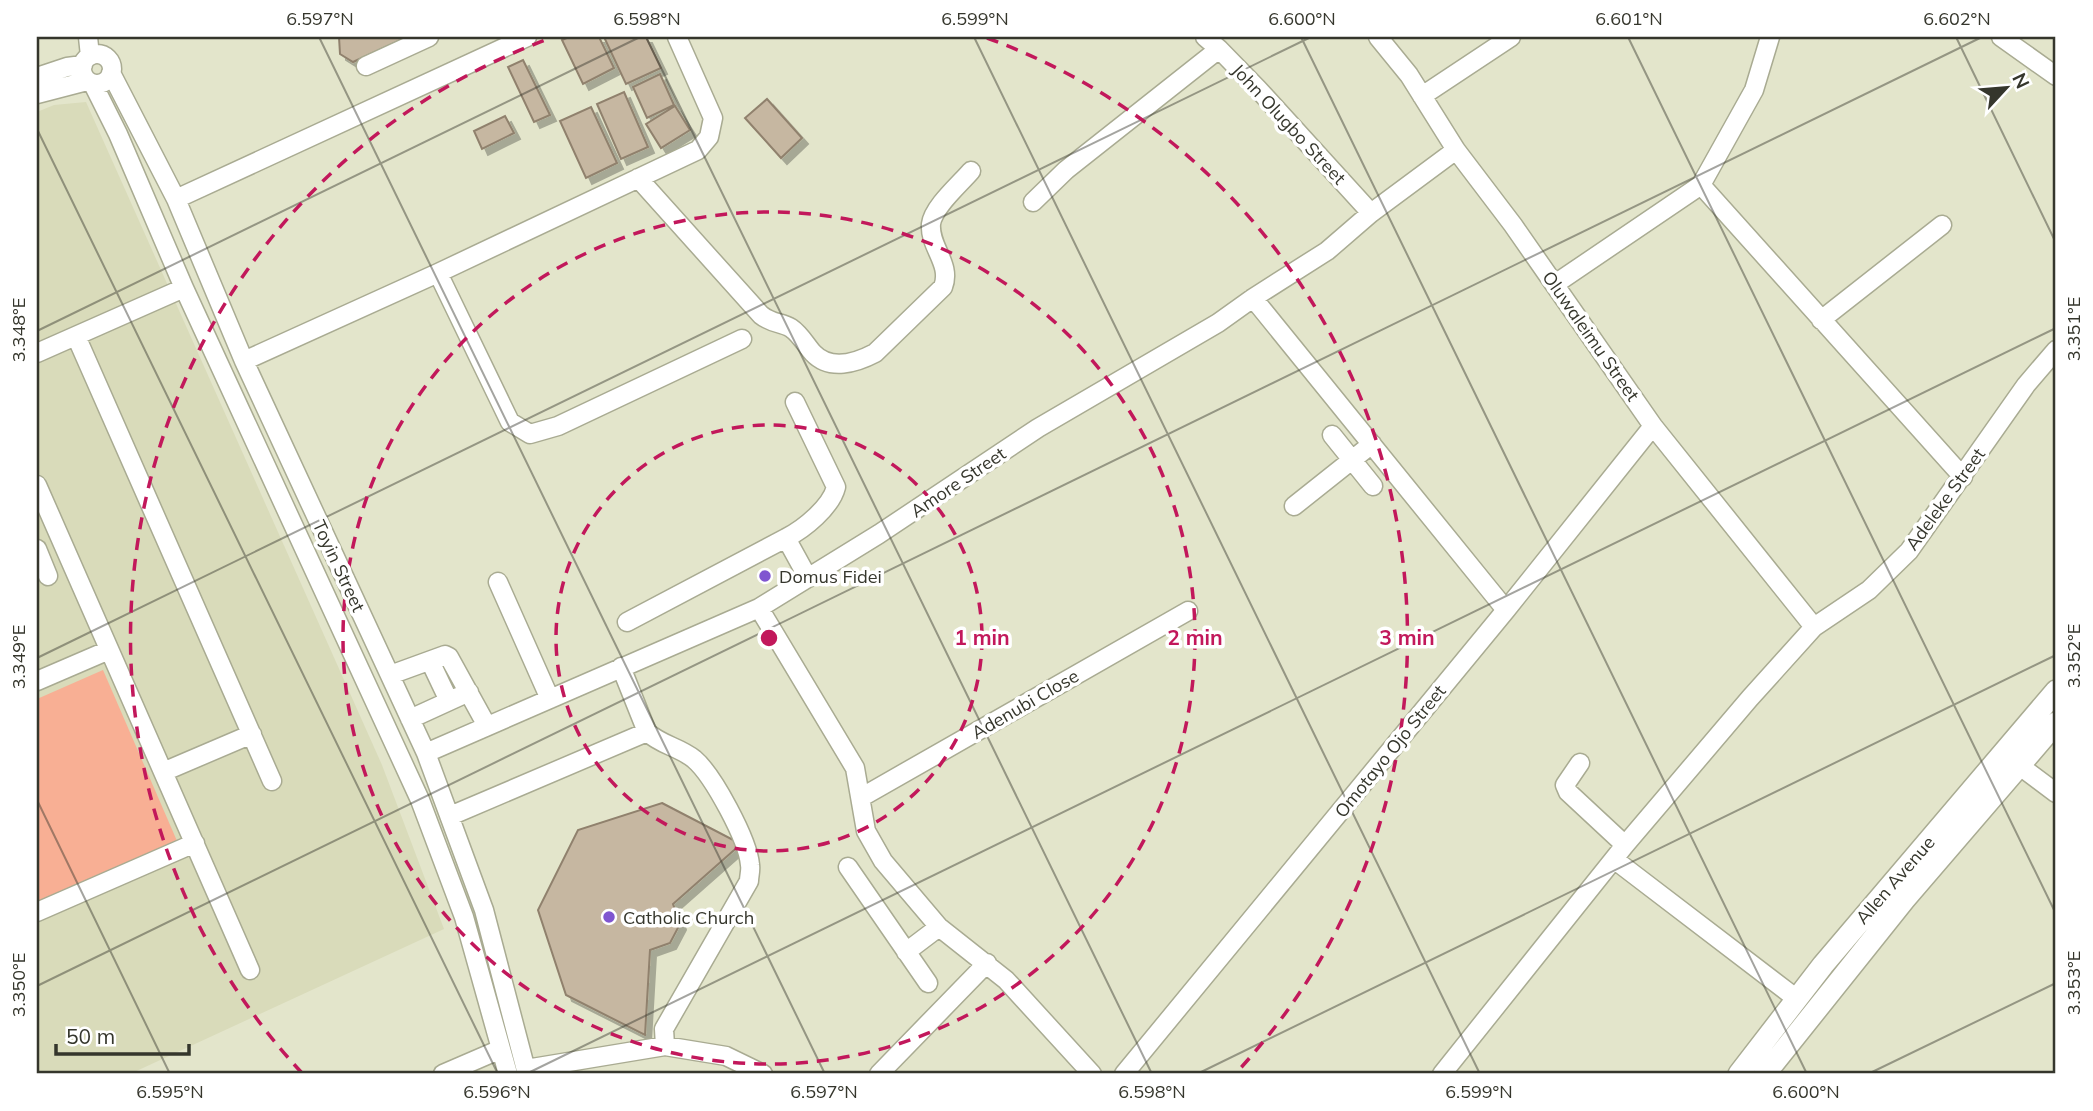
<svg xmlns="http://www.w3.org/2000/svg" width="2093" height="1111" viewBox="0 0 2093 1111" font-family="Mulish,sans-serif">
	<defs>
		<filter id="shadow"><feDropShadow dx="6" dy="6" stdDeviation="0" flood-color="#0004"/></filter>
	</defs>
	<rect width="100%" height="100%" fill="#e3e5cb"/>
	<path fill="#d9dbba" d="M86,102L382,765L444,929L130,1074H37V112L54,105Z"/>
	<path fill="#f8af94" d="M103,670L177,841L37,902V699Z"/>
	<path fill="#c6b7a1" stroke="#90816d" stroke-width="2" filter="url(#shadow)" d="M339,37H400L401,40L353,62L340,54Z
		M569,37H599L614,68L583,84L562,40Z
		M604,37H646L661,68L626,84Z
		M523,60L550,115L534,122L508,67Z
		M660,74L674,105L647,118L633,87Z
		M624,92L648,147L621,159L597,104Z
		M767,99L802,138L781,158L745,118Z
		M675,106L690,130L661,148L646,124Z
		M591,107L617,163L586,178L560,121Z
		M505,116L514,133L482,149L474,131Z
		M662,803L741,844L673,904L680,924L670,943L650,950L645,1035L566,995L538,910L578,830Z"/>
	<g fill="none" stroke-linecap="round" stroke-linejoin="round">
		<defs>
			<path id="minor" d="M88,37L90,56
				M1205,37L1219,49L1258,89L1371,213
				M1378,37L1409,75L1456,150L1513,225L1653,426L1814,627
				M2001,37L2056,76
				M82 69a15 15 0 1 1 30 0a15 15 0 1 1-30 0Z
				M366,66L429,37
				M111,73L176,199L244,361L426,753L484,910L527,1074
				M37,77L67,67L83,65
				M93,84L118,134L184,288L420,800L464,917L508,1074
				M37,94L87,81
				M1422,96L1511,37
				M638,178L761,315C772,324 781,322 791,328C800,334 806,345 813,353C830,371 856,363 875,353L943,287C952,264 929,247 931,224C933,207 960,184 971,171
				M1701,185L1963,477
				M176,199L527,37
				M1033,202L1066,170L1219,49
				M438,273L510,422L530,434L558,426L742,339
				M1555,284L1701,185L1754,90L1770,37
				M1253,298L1506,610
				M1821,320L1942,225
				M76,336L272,781
				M37,353L184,288
				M244,361L438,273L698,150L709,137L713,118L677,37
				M795,402L836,487C831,507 804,529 786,538L808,578
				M1332,435L1373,486
				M37,485L250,970
				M1294,506L1372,444
				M37,549L48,576
				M498,582L550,699
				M759,608L855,768L866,831L883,861L939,927L1006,980L1092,1074
				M627,622L786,538
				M430,661L449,701
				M390,675L445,655L449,657L487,726
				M37,681L109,650
				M410,719L469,692
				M647,732C661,745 679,747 694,759C713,775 748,840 750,865C751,870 749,876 749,881L664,1029L665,1046
				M426,753L759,608L879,534L1038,428L1218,323L1253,298L1327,251L1371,213L1456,150
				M1580,763L1565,785L1568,792L1625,845
				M2020,766L2056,793
				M163,772L252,734
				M862,797L1188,611
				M450,816L647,732L621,667
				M1615,860L1797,999
				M848,867L928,983
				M37,912L195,843
				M906,952L939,927
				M526,1069L665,1046L726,1056L763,1074
				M443,1074L501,1049
				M879,1074L987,963
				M1124,1074L1506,610L1653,426
				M1442,1074L1625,845L1750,698L1814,627L1869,590L1909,551L2026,385L2056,350"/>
			<path id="major" d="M1739,1074L1823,965L2056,691
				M1765,1074L1904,900L2056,723"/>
		</defs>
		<use href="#minor" stroke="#a9ab92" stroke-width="21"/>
		<use href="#major" stroke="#a9ab92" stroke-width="24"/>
		<use href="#minor" stroke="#fff" stroke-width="18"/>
		<use href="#major" stroke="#fff" stroke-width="21"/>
	</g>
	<path fill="none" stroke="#35362c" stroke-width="2" stroke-opacity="0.45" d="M319,37L825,1074M646,37L1152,1074M974,37L1480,1074M1301,37L1807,1074M1628,37L2056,914M1956,37L2056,243M37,129L498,1074M37,331L640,37M37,658L1311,37M37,800L170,1074M37,986L1982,37M526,1074L2056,328M1197,1074L2056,655M1868,1074L2056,983"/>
	<g fill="none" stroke="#c2185b" stroke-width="3.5" stroke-dasharray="12 9">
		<circle cx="769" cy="638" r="213"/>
		<circle cx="769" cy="638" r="426"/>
		<path d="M302 1073A638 638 0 0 1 551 38M987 38A638 638 0 0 1 1236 1073"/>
	</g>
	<g fill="#8056d0" stroke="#fff" stroke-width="2.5">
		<circle cx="765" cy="576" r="7"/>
		<circle cx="609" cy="917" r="7"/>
	</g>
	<g text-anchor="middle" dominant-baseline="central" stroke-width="7" stroke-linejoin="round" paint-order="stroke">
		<g font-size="18" fill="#35362c" stroke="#fff">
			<text transform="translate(1289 124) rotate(47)">John Olugbo Street</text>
			<text transform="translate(1591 336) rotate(55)">Oluwaleimu Street</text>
			<text transform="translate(958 482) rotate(-34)">Amore Street</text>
			<text transform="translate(1945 499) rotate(-54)">Adeleke Street</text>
			<text transform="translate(339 566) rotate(65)">Toyin Street</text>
			<text transform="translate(1025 704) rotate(-30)">Adenubi Close</text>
			<text transform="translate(1390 751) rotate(-51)">Omotayo Ojo Street</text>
			<text transform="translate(1895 880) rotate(-49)">Allen Avenue</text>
		</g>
		<g font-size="18" fill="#35362c" stroke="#fff" text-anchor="start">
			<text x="779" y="576">Domus Fidei</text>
			<text x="623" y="917">Catholic Church</text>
		</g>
	</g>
	<circle cx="769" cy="638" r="10" fill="#c2185b" stroke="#fff" stroke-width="3.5"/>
	<g font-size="21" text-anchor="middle" font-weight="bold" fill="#c2185b" stroke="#fff" stroke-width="7" stroke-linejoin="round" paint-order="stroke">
		<text x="982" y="645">1 min</text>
		<text x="1195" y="645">2 min</text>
		<text x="1407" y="645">3 min</text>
	</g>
	<rect width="2093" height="1111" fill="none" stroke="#ffffff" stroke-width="77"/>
	<g transform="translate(2006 88) rotate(64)" stroke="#ffffff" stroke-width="5" paint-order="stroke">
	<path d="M0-5L12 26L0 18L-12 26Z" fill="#35362c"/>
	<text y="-10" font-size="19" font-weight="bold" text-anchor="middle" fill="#35362c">N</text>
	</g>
	<path d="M56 1044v10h133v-10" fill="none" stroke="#35362c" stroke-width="3.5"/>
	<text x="66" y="1044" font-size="21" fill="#35362c" stroke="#ffffff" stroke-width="5" paint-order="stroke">50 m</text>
	<rect x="38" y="38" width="2016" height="1034" fill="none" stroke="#35362c" stroke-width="2.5"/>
	<g font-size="18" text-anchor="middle" fill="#35362c">
		<text x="320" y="25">6.597°N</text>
		<text x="647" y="25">6.598°N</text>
		<text x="975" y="25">6.599°N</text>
		<text x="1302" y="25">6.600°N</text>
		<text x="1629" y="25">6.601°N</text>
		<text x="1957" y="25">6.602°N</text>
		<text transform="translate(2074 329) rotate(-90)" y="6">3.351°E</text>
		<text transform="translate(19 330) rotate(-90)" y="6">3.348°E</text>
		<text transform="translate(2074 656) rotate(-90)" y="6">3.352°E</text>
		<text transform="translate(19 657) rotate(-90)" y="6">3.349°E</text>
		<text transform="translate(2074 983) rotate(-90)" y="6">3.353°E</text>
		<text transform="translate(19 985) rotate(-90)" y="6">3.350°E</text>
		<text x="170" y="1098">6.595°N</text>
		<text x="497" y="1098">6.596°N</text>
		<text x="824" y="1098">6.597°N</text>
		<text x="1152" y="1098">6.598°N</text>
		<text x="1479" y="1098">6.599°N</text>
		<text x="1806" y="1098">6.600°N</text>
	</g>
</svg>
